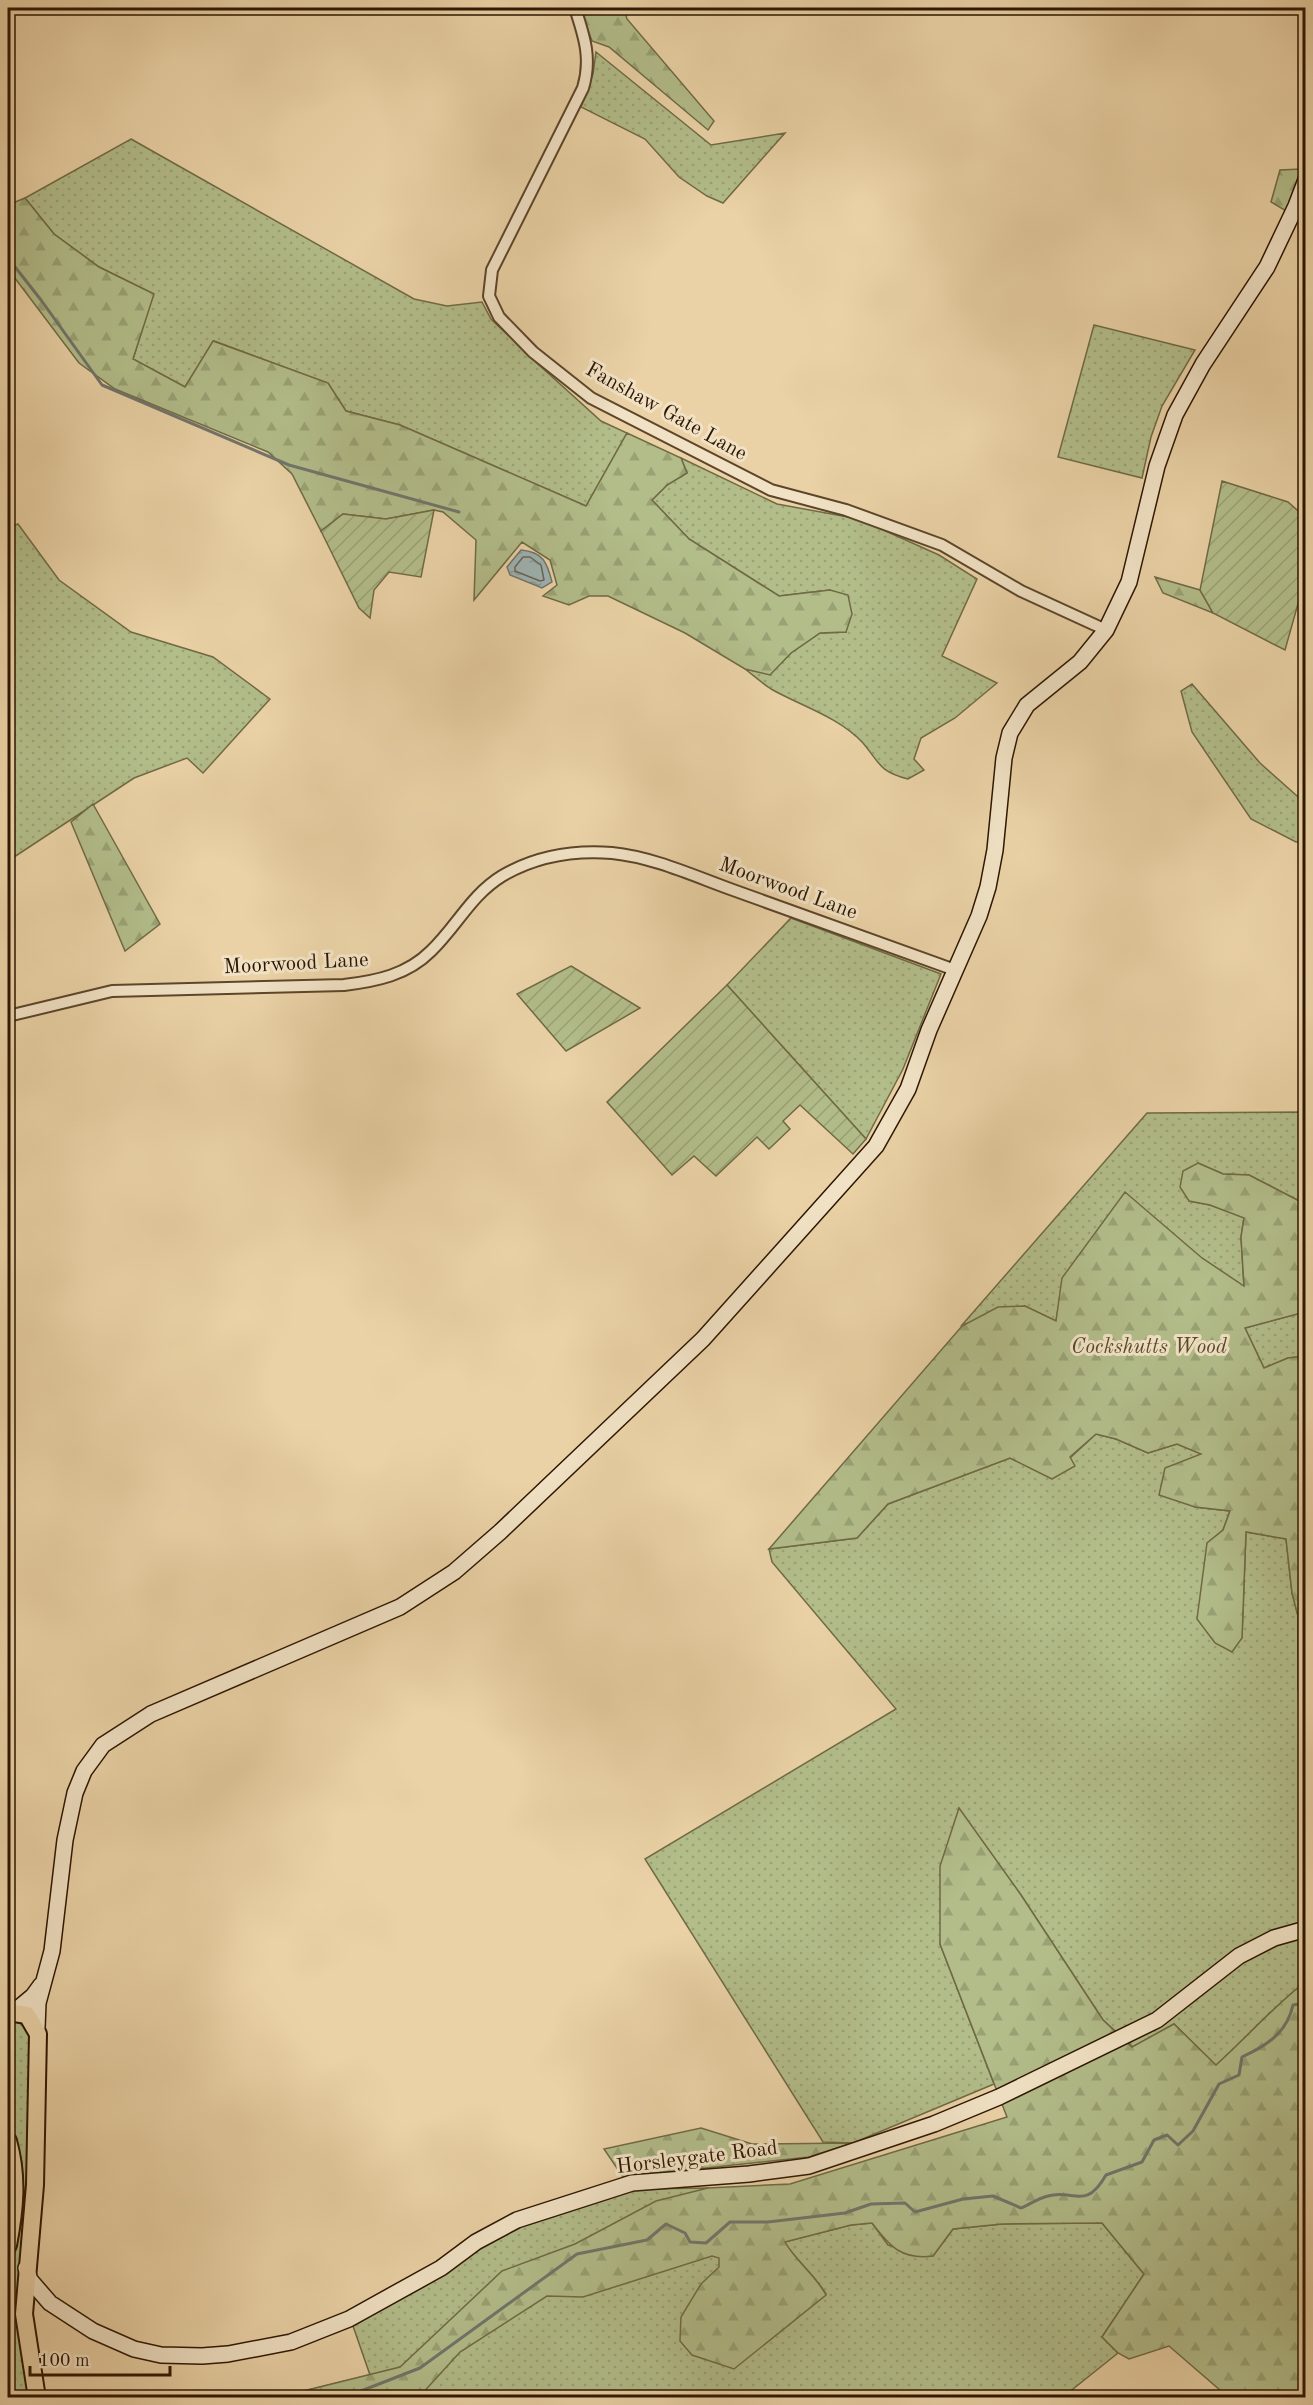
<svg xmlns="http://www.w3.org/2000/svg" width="1313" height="2405" viewBox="0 0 1313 2405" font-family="'Old Standard TT',serif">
	<defs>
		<pattern id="grass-dots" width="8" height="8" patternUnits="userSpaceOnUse" patternTransform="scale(1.5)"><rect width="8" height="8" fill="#b2bd8a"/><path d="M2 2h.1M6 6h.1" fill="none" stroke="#99a275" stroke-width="1.8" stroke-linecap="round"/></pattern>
		<pattern id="forest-firs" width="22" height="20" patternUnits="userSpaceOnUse" patternTransform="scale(1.5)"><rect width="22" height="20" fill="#b2bd8a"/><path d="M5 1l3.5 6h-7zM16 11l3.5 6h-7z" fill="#99a275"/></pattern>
		<pattern id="garden-furrows" width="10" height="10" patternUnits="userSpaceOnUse" patternTransform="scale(1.5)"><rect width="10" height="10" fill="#b2bd8a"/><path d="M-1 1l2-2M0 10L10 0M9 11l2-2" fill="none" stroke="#99a275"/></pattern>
		<pattern id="water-ripples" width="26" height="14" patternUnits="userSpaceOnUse" patternTransform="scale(1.5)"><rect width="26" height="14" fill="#9eb4b4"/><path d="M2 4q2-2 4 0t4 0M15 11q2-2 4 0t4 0" fill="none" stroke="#889a99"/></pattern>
	</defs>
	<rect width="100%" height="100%" fill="#ead2a6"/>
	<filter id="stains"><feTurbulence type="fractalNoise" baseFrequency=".00333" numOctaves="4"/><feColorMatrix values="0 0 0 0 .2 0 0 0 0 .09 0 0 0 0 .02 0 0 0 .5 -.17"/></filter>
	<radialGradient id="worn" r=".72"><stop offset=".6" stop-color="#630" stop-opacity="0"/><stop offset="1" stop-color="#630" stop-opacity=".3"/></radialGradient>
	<path fill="url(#grass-dots)" stroke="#706a45" stroke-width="1.5" d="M596,52L711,145L785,133L723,203L707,196L679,177L645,139L581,107L593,74Z
		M131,139L414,299L447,306L482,302L491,319L539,365L601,421L627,433L586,506L400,425L346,411L328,383L214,341L185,387L133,359L153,294L99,267L54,234L25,198Z
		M1094,325L1195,350L1162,406L1151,437L1142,478L1058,457Z
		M681,458L777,504L859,519L939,555L977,579L942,656L997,683L955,718L921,738L914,759L924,770L908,779C878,771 880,763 863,743C839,717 801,706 771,689C762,683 754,676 745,669L770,674L791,653L820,633L846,632L830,590L779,596L689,539L652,500L667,485L687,473Z
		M18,524L59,580L131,632L213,657L270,699L203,773L187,758L134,778L8,861V528Z
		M1192,684L1260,763L1305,803V841L1296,842L1251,819L1192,732L1181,691Z
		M791,918L941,974L903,1069L866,1139L727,985Z
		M1305,1112V1204L1249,1175L1223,1174L1198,1163L1189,1201L1210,1205L1244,1217L1241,1237L1244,1287L1202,1258L1063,1278L1056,1321L1025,1306L962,1325L1147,1113Z
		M1305,1312V1356L1288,1358L1264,1368L1245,1328Z
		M1096,1434L1116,1439L1148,1453L1177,1444L1202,1454L1195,1507L1230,1511L1223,1530L1207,1544L1242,1638L1246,1532L1286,1539L1292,1593L1298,1616V1690L1306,1704L1305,1982C1273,2007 1246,2038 1216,2066L1174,2024L1133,2047L1103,2020L1021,1895L959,1809L940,1944L994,2084L853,2143L823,2142L645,1859L896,1709L772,1562L769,1549L857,1538L888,1504L1010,1458L1052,1479L1074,1466L1070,1458Z
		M8,2019C21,2022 26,2025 32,2038L26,2196H24L22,2162L8,2111Z
		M708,2188L811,2306L826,2294C814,2274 797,2261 784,2242L851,2225L872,2223L888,2245L933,2256L953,2229L1002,2224L1102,2223L1144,2274L1102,2337L1118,2353L1063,2397L275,2398L370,2375L353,2326L442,2275L481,2245L520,2226L635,2189Z
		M22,2218L24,2219C17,2284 16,2332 29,2397L8,2398V2287Z"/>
	<path fill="url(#forest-firs)" stroke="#706a45" stroke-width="1.5" d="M580,8H624L627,19L714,121L708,130L609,47L592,41Z
		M1301,169L1286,211L1271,202L1280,170Z
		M25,198L54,234L99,267L154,294L133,359L185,387L213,341L328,383L346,411L400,425L586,506L627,433L681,458L687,473L667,485L652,500L689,539L779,596L830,590L848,595L852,614L846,632L820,633L791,653L770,675L745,669L685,633L608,596H589L569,605L543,596L557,585L550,560L522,542L474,600L476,540L443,512L434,510L386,519L343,514L321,531L292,474L268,452L115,389L79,363L8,269V205Z
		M1155,577L1200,590L1213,613L1163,593Z
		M93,804L160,924L125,951L71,822Z
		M1198,1163L1223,1174L1249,1175L1305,1204V1312L1245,1328L1264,1368L1288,1358L1305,1356L1303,1383L1306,1389L1305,1704L1298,1690V1616L1292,1593L1286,1539L1246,1532L1242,1638L1232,1652L1215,1643L1197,1619L1207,1543L1223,1530L1230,1511L1195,1507L1159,1495L1165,1468L1201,1454L1177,1444L1148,1453L1116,1439L1096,1434L1070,1457L1075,1466L1052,1479L1010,1458L888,1504L857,1538L769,1549L962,1326L998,1307L1025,1306L1056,1321L1062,1278L1125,1192L1202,1258L1244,1286L1241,1237L1244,1218L1210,1205L1189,1201L1180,1187L1183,1171Z
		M959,1808L1021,1895L1103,2020L1132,2047L1174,2024L1216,2065C1246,2038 1273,2007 1305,1982V2397H1228L1169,2346L1129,2359L1118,2353L1102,2337L1144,2274L1102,2223L1002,2224L953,2229L933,2256C902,2260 890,2247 872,2223L851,2225L785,2242C796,2262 815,2274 826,2295L734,2369L692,2355L680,2341L681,2317L701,2284L719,2267V2258L712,2256L583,2297L547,2296L460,2352L419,2397L275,2398L400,2367L502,2271L575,2244L656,2201L708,2188L790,2184L1007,2117L940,1944V1866Z
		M701,2128L752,2144L853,2143L809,2157L623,2177L604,2149Z"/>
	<path fill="url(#garden-furrows)" stroke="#706a45" stroke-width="1.5" d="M1222,481L1288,502L1305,517V579L1285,650L1213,613L1200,590Z
		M434,510L421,577L389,572L374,590L370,618L359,608L321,531L343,514L386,519Z
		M571,966L640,1008L566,1051L517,994Z
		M727,985L866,1139L853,1154L800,1105L783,1121L790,1129L769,1149L757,1137L716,1176L694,1156L672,1175L607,1102Z"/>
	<path fill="url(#water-ripples)" stroke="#71756c" stroke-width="1.5" d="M521,550C543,552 547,562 552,582L542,588L510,575L507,567Z"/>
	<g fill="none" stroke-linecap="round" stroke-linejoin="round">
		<path stroke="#66655a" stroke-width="1.5" d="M523,557H530L541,565L544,580L540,581L515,571V567Z"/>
		<path stroke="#71756c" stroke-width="3" d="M8,258L41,300L102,385L289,465L459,512
			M343,2398L420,2368L577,2254L647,2240L666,2224L685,2233L690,2242L706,2243L730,2222H768L845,2213L871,2204L905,2203L915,2212L963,2199L993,2196L1021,2208C1030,2204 1039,2198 1048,2196C1073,2188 1085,2212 1106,2175L1142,2162L1154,2140L1167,2135L1178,2145L1193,2131L1219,2084L1239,2075L1242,2057C1266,2046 1287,2033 1293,2005L1306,2003"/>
		<defs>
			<path id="minor" d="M575,8C584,36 592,58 583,88L492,270L489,296L499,317L533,352L591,398L771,490L846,510L942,545L1021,591L1106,630
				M8,1016L112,991L344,985C377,981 407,975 431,951C457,926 471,895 502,876C536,856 573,850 612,853C653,857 694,876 733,890C807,916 881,943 955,970"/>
			<path id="secondary" d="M15,2011L33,1996L41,1985
				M37,2028L38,2003L52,1951L65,1840L75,1793L84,1771L103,1745L151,1714L400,1607L454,1572L500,1532L703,1339L876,1146L908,1089L929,1030L979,916L988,887L995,850L1004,758L1010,733L1027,705L1080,662L1106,630L1129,582L1157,466L1175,415L1203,364L1267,267L1296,206L1306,180
				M26,2268L30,2280L50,2303L93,2331L134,2349L161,2355L202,2356L228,2354L291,2342L349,2319L441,2268L476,2242L517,2220L632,2183L749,2174L809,2166L934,2124L999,2097L1157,2020L1239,1956L1274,1938L1306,1929"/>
			<path id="primary" d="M8,2012L27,2015L38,2034L35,2185L24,2314L37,2398
				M8,2141C18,2176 15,2209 8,2245"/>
		</defs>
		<use href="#minor" stroke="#5c452a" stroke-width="14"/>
		<use href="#secondary" stroke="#2d1600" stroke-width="18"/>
		<use href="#primary" stroke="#2d1600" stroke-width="20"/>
		<use href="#minor" stroke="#f1e2c5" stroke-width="10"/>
		<use href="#secondary" stroke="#f1e2c5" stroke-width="15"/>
		<use href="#primary" stroke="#ead2a6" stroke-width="16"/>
	</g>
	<g text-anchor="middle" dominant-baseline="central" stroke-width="6" stroke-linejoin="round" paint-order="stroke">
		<g font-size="21" fill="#2d1600" stroke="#f1e2c5">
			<text transform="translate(666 412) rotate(29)">Fanshaw Gate Lane</text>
			<text transform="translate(788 889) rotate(20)">Moorwood Lane</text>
			<text transform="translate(296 964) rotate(-3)">Moorwood Lane</text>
			<text transform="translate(697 2158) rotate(-7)">Horsleygate Road</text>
		</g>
		<g font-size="21" font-style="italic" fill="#554829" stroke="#f1e2c5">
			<text x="1149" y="1347">Cockshutts Wood</text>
		</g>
	</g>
	<rect width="1313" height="2405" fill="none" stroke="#ead2a6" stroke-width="30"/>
	<rect x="9" y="9" width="1295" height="2387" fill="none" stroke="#2d1600" stroke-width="3"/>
	<rect x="15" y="15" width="1283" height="2375" fill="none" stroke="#2d1600" stroke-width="1.5"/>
	<path d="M30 2366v9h140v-9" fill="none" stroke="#2d1600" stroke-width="3"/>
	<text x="39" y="2366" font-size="18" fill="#2d1600" stroke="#f1e2c5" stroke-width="4.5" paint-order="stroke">100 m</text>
	<rect width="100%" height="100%" filter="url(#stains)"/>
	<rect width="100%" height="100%" fill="url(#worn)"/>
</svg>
